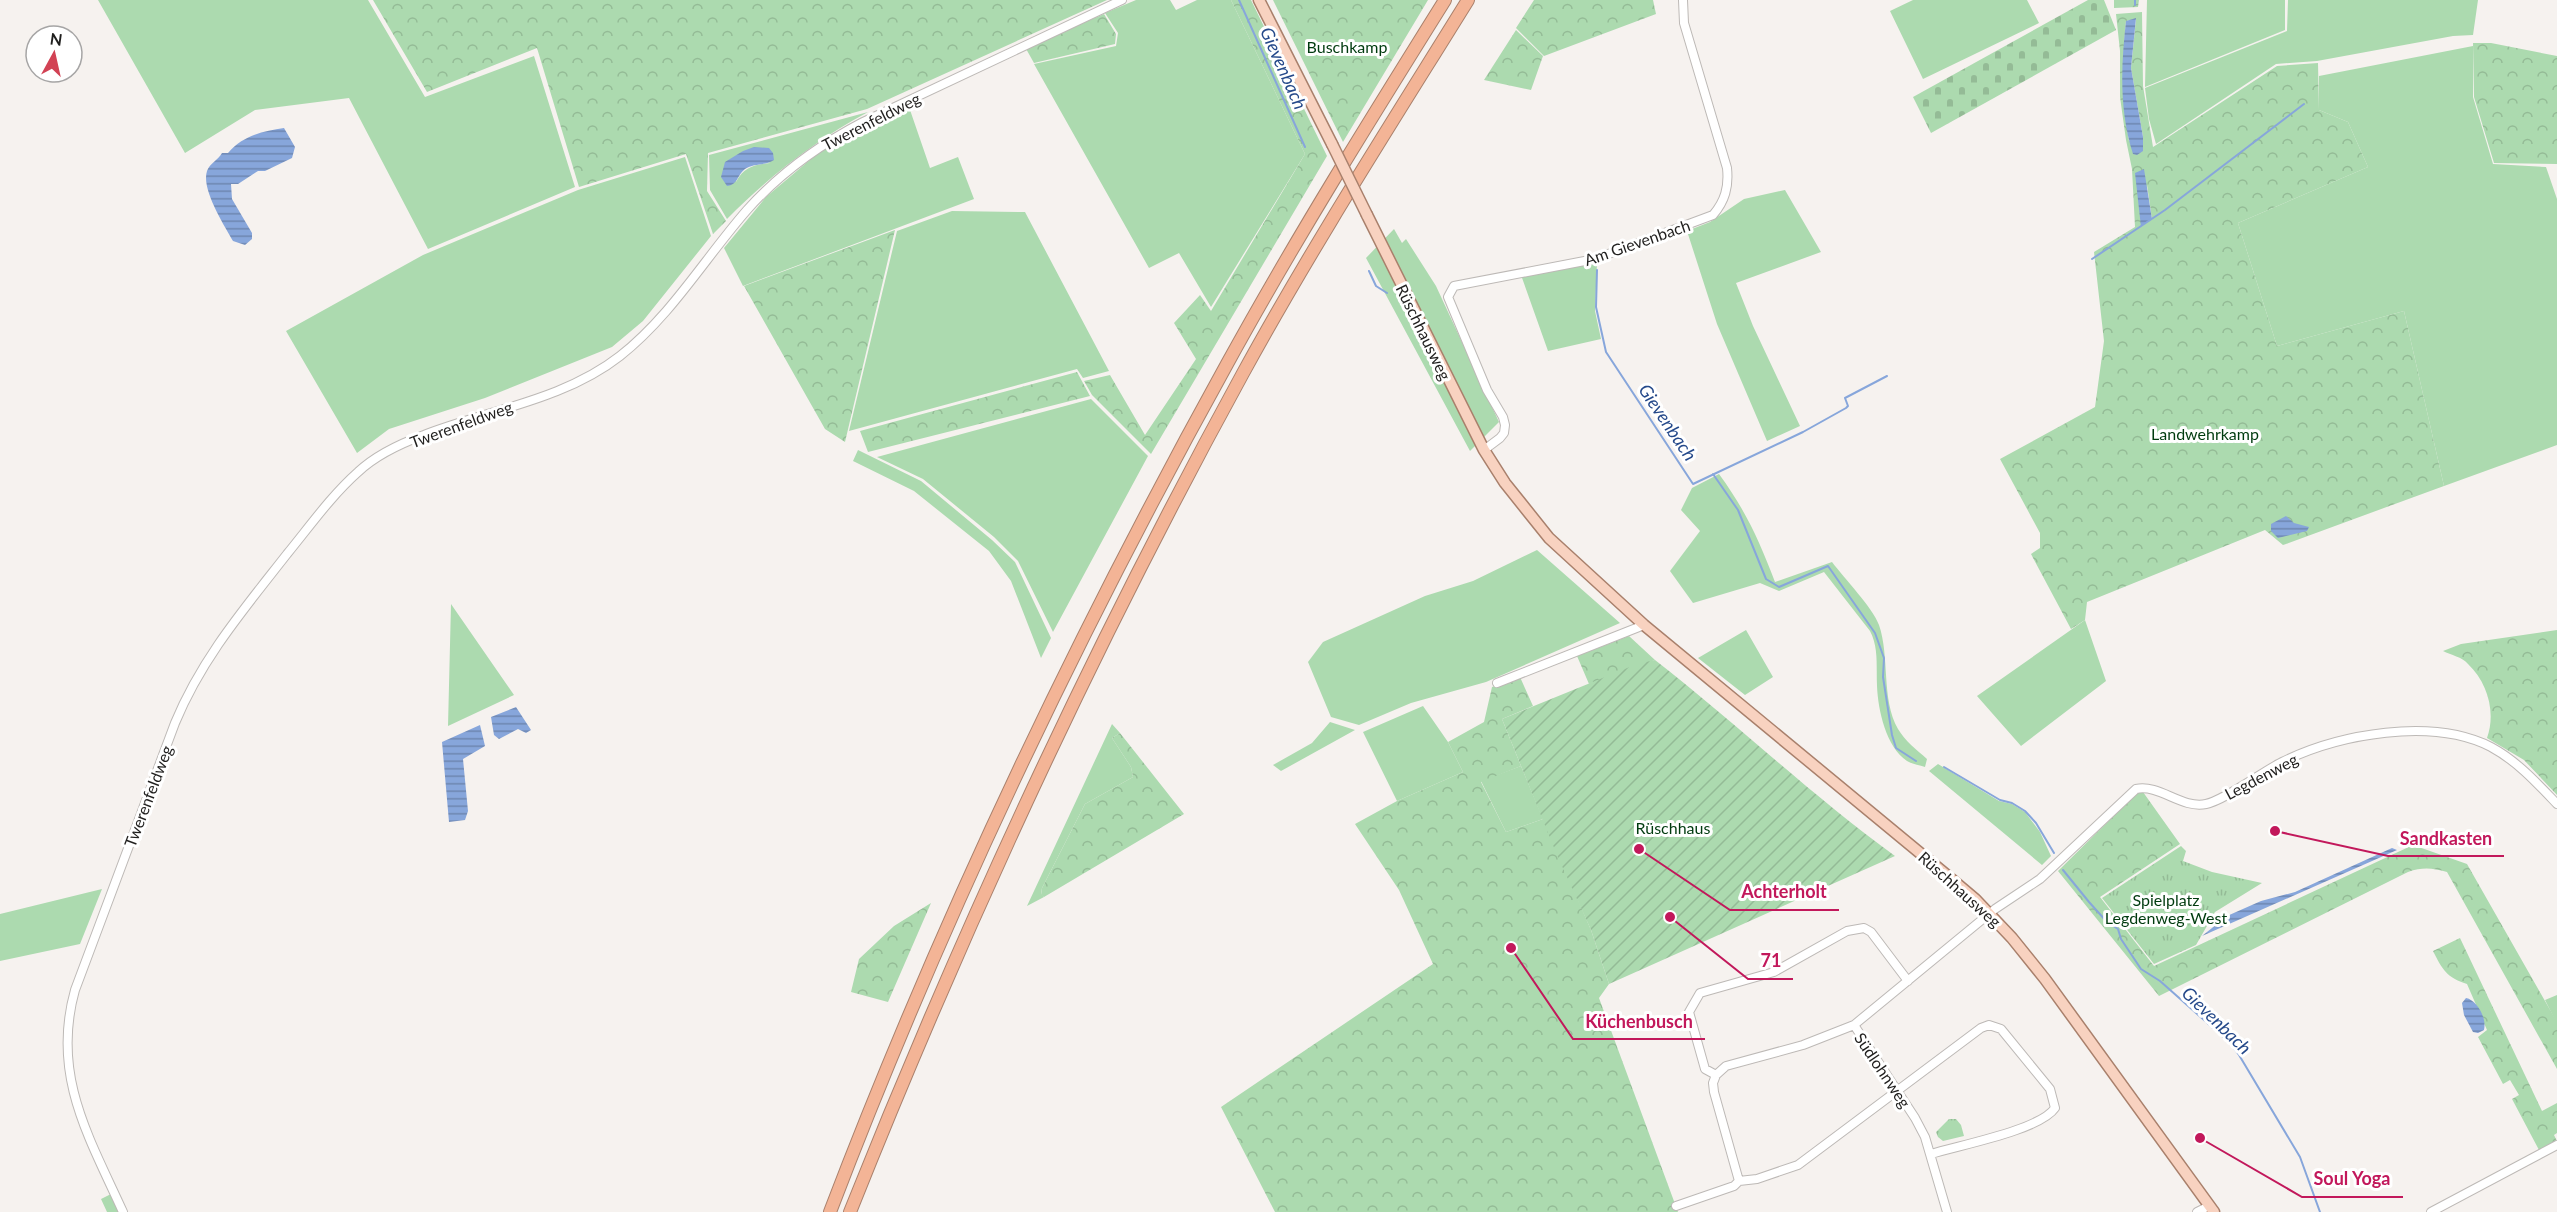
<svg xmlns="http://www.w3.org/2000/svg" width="2557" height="1212" viewBox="0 0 2557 1212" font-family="Lato,sans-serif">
	<defs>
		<pattern id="forest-crowns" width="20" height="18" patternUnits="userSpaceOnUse" patternTransform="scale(1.5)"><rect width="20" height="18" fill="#acdaaf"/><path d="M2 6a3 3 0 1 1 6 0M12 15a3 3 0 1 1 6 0" fill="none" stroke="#94bb96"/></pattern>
		<pattern id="cemetery-stones" width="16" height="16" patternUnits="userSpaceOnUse" patternTransform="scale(1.5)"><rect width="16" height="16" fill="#acdaaf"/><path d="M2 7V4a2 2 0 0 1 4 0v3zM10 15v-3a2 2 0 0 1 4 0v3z" fill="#94bb96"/></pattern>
		<pattern id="park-tufts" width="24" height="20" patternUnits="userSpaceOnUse" patternTransform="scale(1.5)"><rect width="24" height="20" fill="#acdaaf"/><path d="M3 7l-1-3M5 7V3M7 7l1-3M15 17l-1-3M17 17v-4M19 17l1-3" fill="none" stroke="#94bb96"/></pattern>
		<pattern id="garden-furrows" width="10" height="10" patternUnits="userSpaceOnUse" patternTransform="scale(1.5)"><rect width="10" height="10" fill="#acdaaf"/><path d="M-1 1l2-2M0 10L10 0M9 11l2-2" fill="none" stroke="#94bb96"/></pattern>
		<pattern id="water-rules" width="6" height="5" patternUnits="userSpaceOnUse" patternTransform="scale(1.5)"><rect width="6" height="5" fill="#87a6db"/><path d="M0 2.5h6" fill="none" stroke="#6e87b1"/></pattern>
	</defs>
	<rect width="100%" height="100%" fill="#f6f2ef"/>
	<path fill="#acdaaf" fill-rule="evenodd" d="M98,0H368L425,97L534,56L575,187L428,249L349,98L255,110L185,153Z
		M1136,0H1170L1176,10L1197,0H1231L1305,154L1211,307L1179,253L1149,268L1034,64L1116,46L1118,33L1105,13Z
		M1913,0H2027L2039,23L1923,79L1890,11Z
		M2147,0H2285V30L2145,87Z
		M2288,0H2478L2473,35L2453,36L2317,61L2276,64L2156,144L2149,119L2145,88L2287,31Z
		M2473,46V97L2493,164L2546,167L2557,199V445L2444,486L2404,311L2277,346L2238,223L2368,167L2348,122L2319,110V76Z
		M909,107L930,168L958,157L974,199L743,286L724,248L766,197L811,159L837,139Z
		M868,112C813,142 771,175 727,219L710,190L709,155ZM743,151L770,163C753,165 744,167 736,182Z
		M685,157L711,236L643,321L612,347L485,398L389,429L357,453L286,331L423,255L578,190Z
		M1785,190L1821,252L1736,283L1753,326L1800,426L1767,441L1717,324L1687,231L1710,222L1744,199Z
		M952,211L1025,212L1109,371L1083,378L1077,369L849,431L897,231Z
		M1394,229L1402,243L1406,239L1436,286L1499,422L1470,451L1366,258Z
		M1597,262L1595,311L1601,339L1548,351L1521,275Z
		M1091,399L1148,456L1053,632L1018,561L994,537L923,479L877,457Z
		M858,450L921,481L992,540L1015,562L1051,638L1041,658L1011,581L989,551L914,491L853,461Z
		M1719,474C1746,511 1759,540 1775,582L1832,562C1844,578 1873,608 1879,625C1890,657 1881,699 1898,729C1905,741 1917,750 1927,759L1925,767C1919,765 1912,764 1907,761C1886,747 1878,710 1877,686C1876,667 1879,648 1870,631L1824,572L1779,591L1760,583L1693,603L1670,571L1700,531L1681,510L1692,488Z
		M1537,550L1620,623L1486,682L1411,703L1359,725L1331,717L1308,662L1323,642L1425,596L1473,581Z
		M451,604L514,695L448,726Z
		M2085,620L2106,681L2021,746L1977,696Z
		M1746,630L1773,677L1745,695L1698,658Z
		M1423,706L1448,742L1463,772L1397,801L1363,732Z
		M1330,722L1355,730L1281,771L1273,765L1312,743Z
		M1112,724L1120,733L1112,738L1131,767L1133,777L1085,804L1042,888L1041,894L1044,897L1027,906Z
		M1938,764L1999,801L2012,804L2025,812L2040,832L2051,856L2042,865L1929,771Z
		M1521,766L1543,819L1506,832L1481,781Z
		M102,889L80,944L0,961V914Z
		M111,1194L119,1212H107L101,1199Z"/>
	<path fill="url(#forest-crowns)" fill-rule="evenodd" d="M373,0H1107L867,109L708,153L707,191L726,221L713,234L686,154L579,187L537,48L427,92Z
		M1231,0H1251L1327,156L1151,454L1092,395L1084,381L1110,375L1145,435L1196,359L1174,323L1200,295L1211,311L1305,154Z
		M1273,0H1428L1343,142Z
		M1534,0H1653L1656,14L1544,56L1516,28Z
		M2114,0H2139L2138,7L2114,8Z
		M2142,12L2143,86L2153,147L2277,66L2318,63L2319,110L2348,122L2368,167L2238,223L2277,346L2404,311L2444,486L2283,545L2265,530L2087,602L2085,620L2071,629L2031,554L2040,548V533L2000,459L2095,407L2104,341L2094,252L2135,227L2132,169L2126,140L2120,97V51L2116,14ZM2136,19L2131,68L2143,137L2129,141C2122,101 2122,62 2126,21ZM2147,185L2152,219L2141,227V226Z
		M1104,14L1116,34L1115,44L1034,63L1025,47Z
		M1516,30L1543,56L1531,90L1484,80Z
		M2473,43H2491L2557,56V164L2494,163L2474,97Z
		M895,230L845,442L825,429L744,286Z
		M1077,372L1090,396L868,452L860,431Z
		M2557,630V795L2524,760L2487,738C2496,713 2488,683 2468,664C2462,657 2451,655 2443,651L2461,644Z
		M1629,636L1655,660L1589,684L1577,656Z
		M1520,677L1533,706L1502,719L1521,766L1481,782L1506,832L1543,819L1591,930L1609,984L1599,998L1678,1212H1275L1221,1107L1433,964L1399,890L1355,824L1397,801L1463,772L1448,742L1484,722L1492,687Z
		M1120,733L1184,814L1044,897L1041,895L1042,888L1085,804L1133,777L1131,767L1112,738Z
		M2143,792L2180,844L2100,897L2154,966L2413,845L2467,864L2557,1022V1069L2447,872C2432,868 2423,867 2408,872L2159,996L2058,871L2137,793Z
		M931,903L888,1002L851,992L859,959L894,926Z
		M2460,938L2542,1111L2557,1103V1133L2554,1135L2557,1141L2539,1150L2512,1099L2519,1095L2510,1080L2503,1084L2478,1037L2487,1030L2467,984C2447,978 2442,969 2433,951Z"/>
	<path fill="url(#cemetery-stones)" d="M2088,0H2104L2116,30L1931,133L1913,97Z"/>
	<path fill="url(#park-tufts)" d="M2181,846L2186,851L2183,861L2212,872L2262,883L2215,912L2196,945L2154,964L2102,898Z
		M2557,995V1024L2545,1000Z
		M1949,1119H1956L1961,1125L1964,1136L1943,1141L1938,1137L1936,1132Z"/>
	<path fill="url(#garden-furrows)" d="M1655,660C1736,723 1811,795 1895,856L1609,984L1591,930L1557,855L1502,719L1637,664Z"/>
	<path fill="url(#water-rules)" d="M2136,18L2131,68L2143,137V151L2137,155L2133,154C2119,111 2121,65 2126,21Z
		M284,128L295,147L292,158L265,171H258L238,184H231L232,199L252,233V239L245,245L233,241C224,225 201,189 207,171C210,163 218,160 222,153H228C242,136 263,131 284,128Z
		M754,147L769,148L773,153L774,160C765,166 754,163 745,169C737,175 738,185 727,186L721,177L725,162L743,151Z
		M2144,169L2152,219L2141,227L2135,173Z
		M2286,516L2294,523L2309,527L2307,531L2278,538L2271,531V524Z
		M516,707L531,730L526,733L518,729L499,739L494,735L491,717Z
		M480,725L485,746L463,759L468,811L465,820L449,822L442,742Z
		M2392,848L2397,850L2202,936L2227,916L2261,901L2295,892Z
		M2466,998C2477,1000 2487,1018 2484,1030L2478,1033L2473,1032L2464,1015L2462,1003Z"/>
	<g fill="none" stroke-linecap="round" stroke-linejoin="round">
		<path stroke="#87a6db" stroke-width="2" d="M1239,0L1305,147
			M2135,5V0
			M2092,259L2165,210L2304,104
			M1597,270L1596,307L1606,352L1693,484L1803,432L1846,408L1848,406L1845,398L1887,376
			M1369,271L1376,286L1387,293
			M1713,474L1738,510L1766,579L1779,587L1828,566L1875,633L1884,658L1883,677L1892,735L1896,748L1916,761
			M1944,767L2000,800L2012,803L2025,811L2036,823L2054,853
			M2063,870L2089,902L2107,922L2118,929L2121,939L2141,969L2160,981L2230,1043L2239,1055L2300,1157L2320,1212"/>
		<defs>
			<path id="minor" d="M1484,450L1500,438L1504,433L1505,425L1503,417L1487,390L1448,297L1454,286L1595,259L1713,215C1725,201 1729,187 1727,168L1684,23L1683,0
				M1497,683L1644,625
				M1854,1025L1915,1118L1925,1137L1947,1212
				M1716,1075L1705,1069L1689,1012L1700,993L1774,972L1847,931L1864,928L1871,932L1908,981
				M1739,1181L1714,1092L1713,1083L1716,1075L1726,1066L1803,1045L1854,1025L1995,909L2040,879L2136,789C2160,784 2181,809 2206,804C2225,800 2262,772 2282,762C2339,734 2432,717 2491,747C2517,761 2537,783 2557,804
				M1676,1206L1734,1186L1739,1181L1757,1179L1798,1165L1981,1028L1989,1025L2001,1029L2050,1089L2055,1108C2040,1130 1960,1145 1931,1154
				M123,1212C89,1137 51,1075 75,990L175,723C202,658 244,609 287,554C310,526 331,496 358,472C375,456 402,443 424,435C488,410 564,400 620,356C671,316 705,258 747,210C780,173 819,145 863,122L1122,0
				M2197,1212L2209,1206
				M2431,1212L2557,1145"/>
			<path id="major" d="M1259,0L1332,144
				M1367,215L1484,450L1505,483L1549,538L1644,625L1943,872L1975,899L2012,938L2045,979L2214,1212"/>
			<path id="highway" d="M830,1212C941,921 1076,637 1227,364C1295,240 1370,120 1445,0
				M850,1212C965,924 1093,647 1242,375C1312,247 1391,124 1468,0"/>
		</defs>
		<use href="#minor" stroke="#bdb9b6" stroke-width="10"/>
		<use href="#major" stroke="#a9806c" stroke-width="13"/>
		<use href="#highway" stroke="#a9806c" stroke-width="14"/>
		<use href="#minor" stroke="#fff" stroke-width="8"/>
		<use href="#major" stroke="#f8d2c0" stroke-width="10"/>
		<use href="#highway" stroke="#f3b496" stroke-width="12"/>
		<defs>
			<path id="major-bridge" d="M1332,144L1367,215"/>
		</defs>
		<use href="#major-bridge" stroke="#a9806c" stroke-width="13" stroke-linecap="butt"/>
		<use href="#major-bridge" stroke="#f8d2c0" stroke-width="10"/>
	</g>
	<g text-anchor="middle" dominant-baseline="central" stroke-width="6" stroke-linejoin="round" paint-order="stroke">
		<g font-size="16" fill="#003b0f" stroke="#fff">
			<text x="1347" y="46">Buschkamp</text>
			<text x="2205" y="433">Landwehrkamp</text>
			<text x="1673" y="827">Rüschhaus</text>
			<text x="2166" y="899">Spielplatz<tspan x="2166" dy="18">Legdenweg-West</tspan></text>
		</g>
		<g font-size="16" fill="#201f1e" stroke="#fff">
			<text transform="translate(871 121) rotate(-27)">Twerenfeldweg</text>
			<text transform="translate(1637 242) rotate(-19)">Am Gievenbach</text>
			<text transform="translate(1424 332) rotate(64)">Rüschhausweg</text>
			<text transform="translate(461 424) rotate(-20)">Twerenfeldweg</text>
			<text transform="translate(2261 776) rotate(-28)">Legdenweg</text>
			<text transform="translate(148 796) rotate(-69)">Twerenfeldweg</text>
			<text transform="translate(1960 889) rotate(42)">Rüschhausweg</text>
			<text transform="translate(1883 1070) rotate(56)">Südlohnweg</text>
		</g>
		<g font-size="18" font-style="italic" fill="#25498a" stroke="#fff">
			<text transform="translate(1284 68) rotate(66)">Gievenbach</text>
			<text transform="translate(1668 422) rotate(56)">Gievenbach</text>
			<text transform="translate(2217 1020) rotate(44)">Gievenbach</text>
		</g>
	</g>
	<path fill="none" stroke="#c2185b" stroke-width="2" d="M2275 831L2388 856H2504M1639 849L1730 910H1839M1670 917L1748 979H1793M1511 948L1573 1039H1705M2200 1138L2302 1197H2403"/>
	<g fill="#c2185b" stroke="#fff" stroke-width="2">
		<circle cx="2275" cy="831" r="6"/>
		<circle cx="1639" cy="849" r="6"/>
		<circle cx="1670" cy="917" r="6"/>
		<circle cx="1511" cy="948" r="6"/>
		<circle cx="2200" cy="1138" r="6"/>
	</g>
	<g font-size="18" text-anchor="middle" font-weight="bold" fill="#c2185b" stroke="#fff" stroke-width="6" stroke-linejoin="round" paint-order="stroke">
		<text x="2446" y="845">Sandkasten</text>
		<text x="1784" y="898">Achterholt</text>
		<text x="1771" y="967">71</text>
		<text x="1639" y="1028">Küchenbusch</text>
		<text x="2352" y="1185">Soul Yoga</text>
	</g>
	<g transform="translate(54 54) rotate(8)"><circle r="28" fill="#ffffff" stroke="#a6a5a5" stroke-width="1.5"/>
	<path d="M0-4.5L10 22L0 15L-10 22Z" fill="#d24254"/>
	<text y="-9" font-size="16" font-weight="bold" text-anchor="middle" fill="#201f1e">N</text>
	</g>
</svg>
